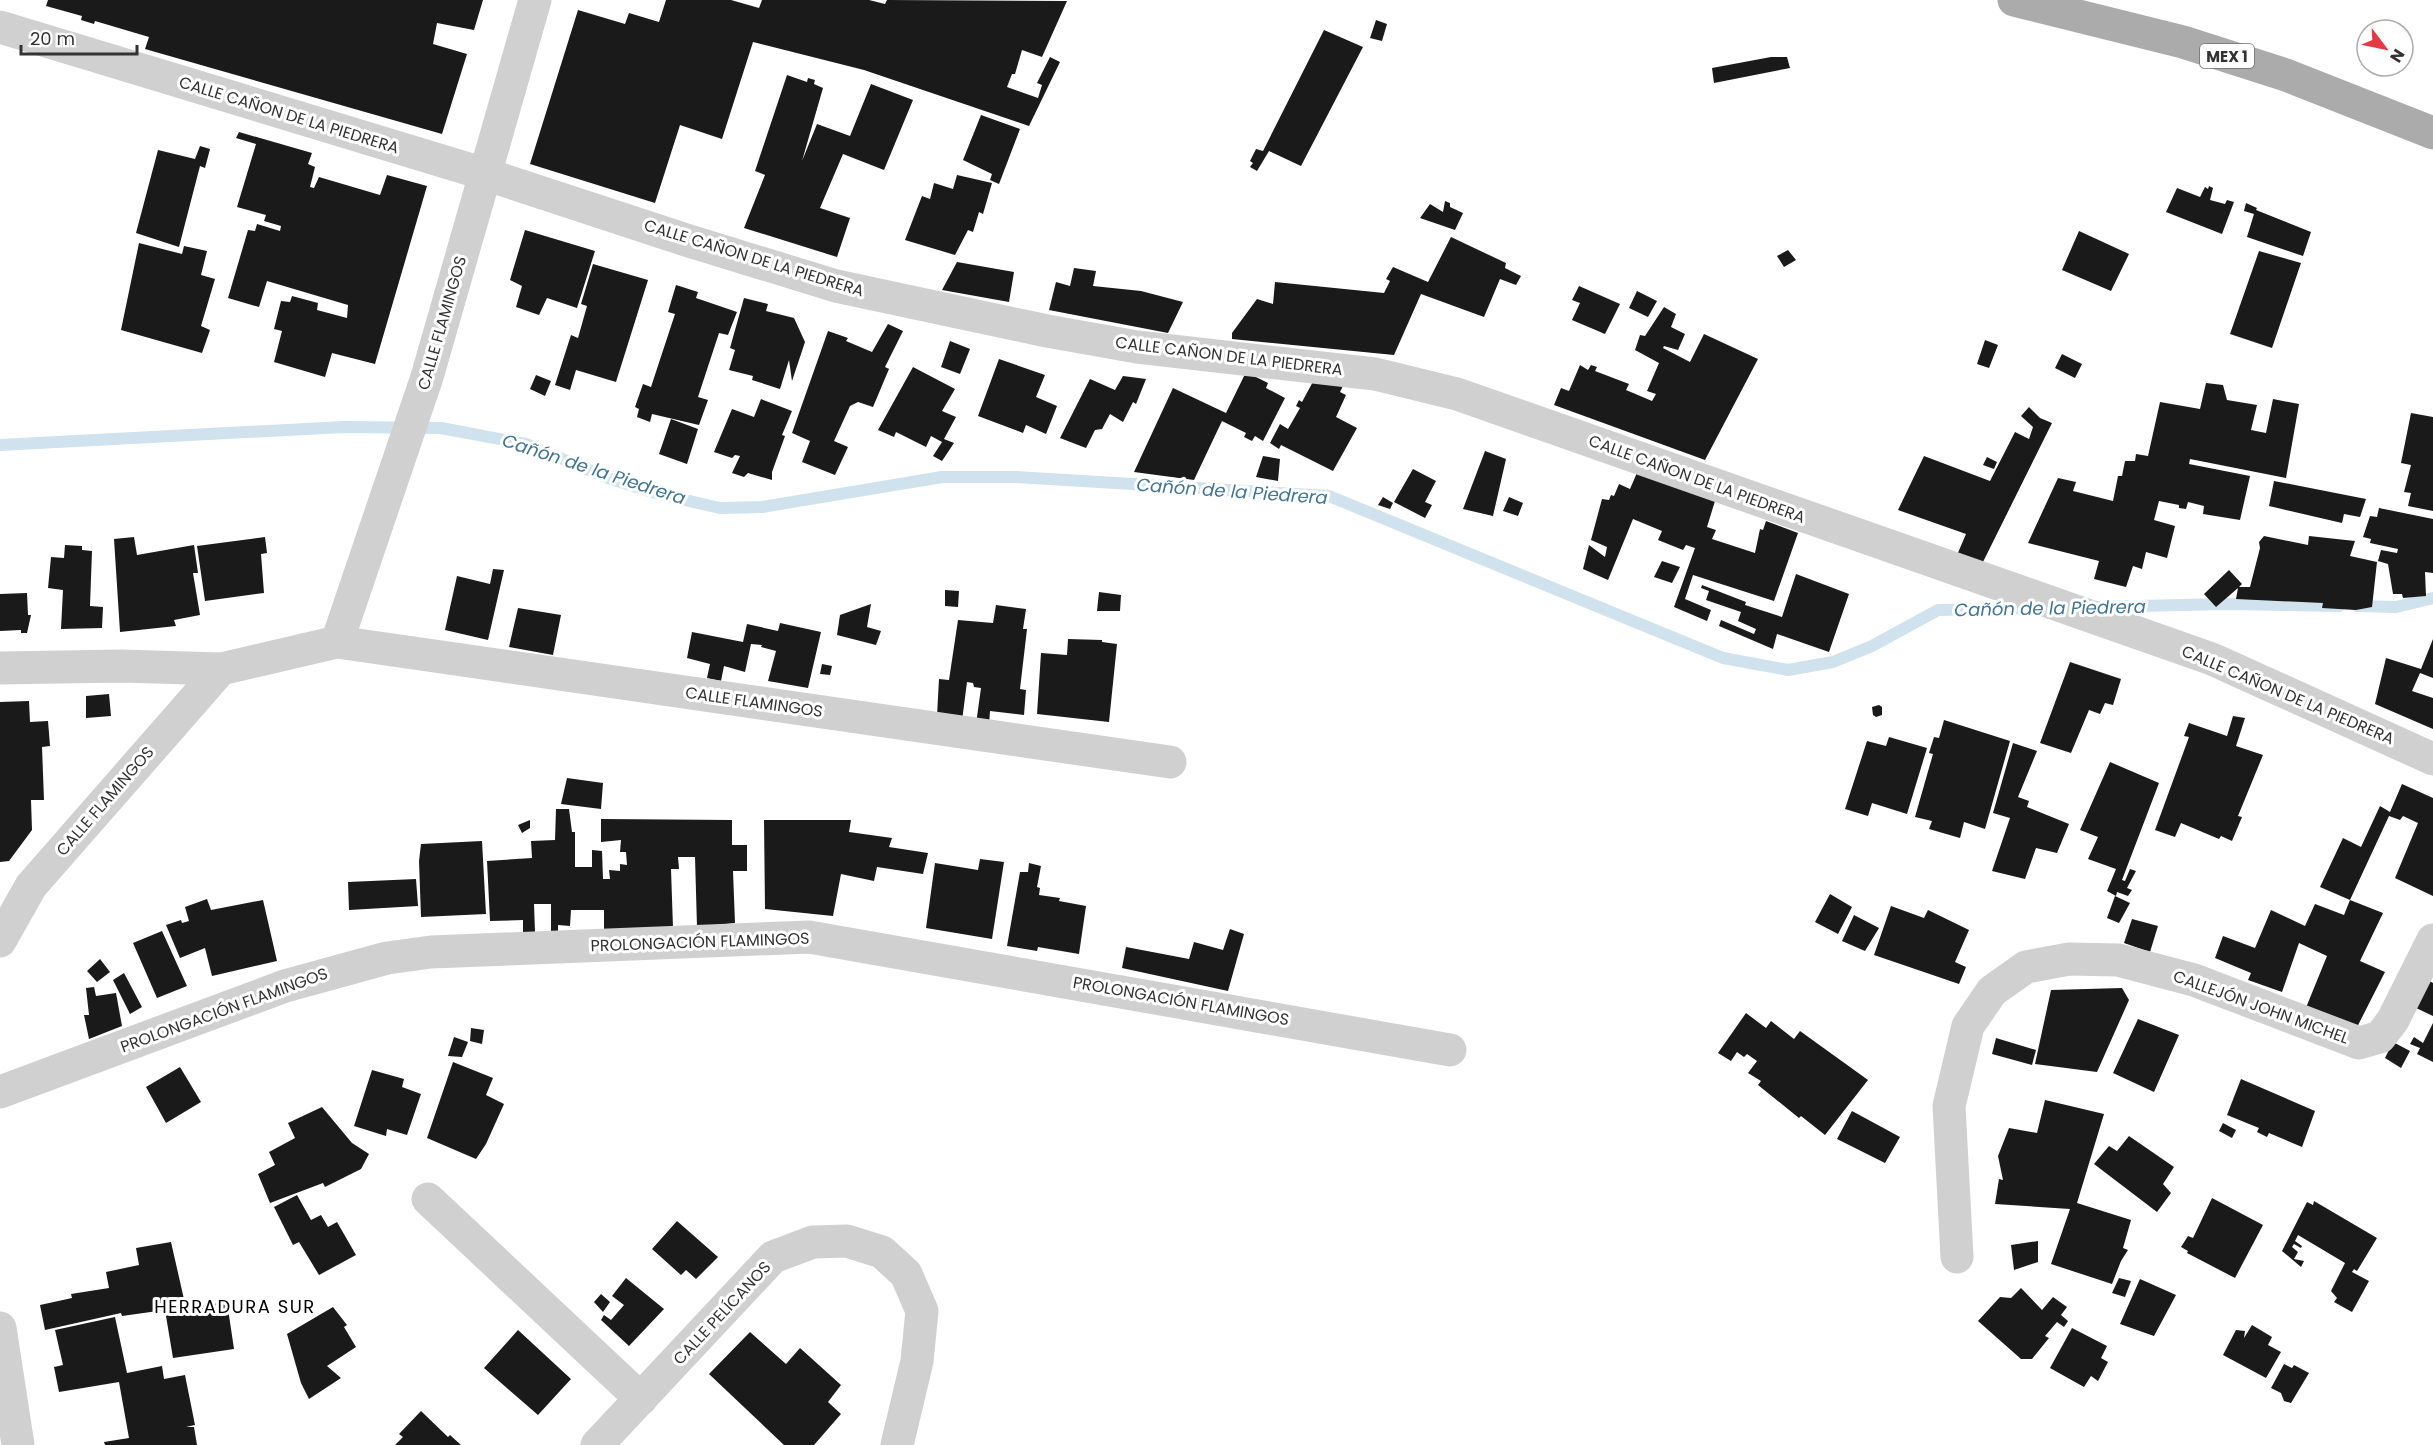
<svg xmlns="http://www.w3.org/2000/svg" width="2433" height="1445" viewBox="0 0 2433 1445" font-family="Poppins,sans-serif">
	<rect width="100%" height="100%" fill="#fff"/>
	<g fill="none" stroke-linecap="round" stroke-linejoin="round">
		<path stroke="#cfe2ee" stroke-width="12" d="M0,445L344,427L441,428L526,444L608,478L659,494L720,508L762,507L942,477H1015L1329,496L1723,658L1788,670L1833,662L1872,646L1938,610L2033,608
			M2357,606L2396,607L2433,598
			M2096,607L2225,604L2339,606"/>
	</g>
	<path fill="#1a1a1a" d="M48,0H483L474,30L437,23L433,44L467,54L442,134L145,49L149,37L95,21L94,24L81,20L82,16L46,6Z
		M666,0H731L759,8L762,0H869L885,4L887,0L1067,1L1042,57L1022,50L1015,74H1012L1007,87L1038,98L1042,85L1037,83L1050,57L1060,62L1029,126L864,70L753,42L722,139L680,125L655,203L530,164L578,10L625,24L629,13L659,22Z
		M1376,20L1387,24L1382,41L1370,38Z
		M1324,30L1363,47L1301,166L1269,151L1257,171L1250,167L1253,163L1250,161L1256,149L1263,151Z
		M1771,57H1787L1790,68L1714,83L1712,68Z
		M787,75L807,82L808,78L815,80L814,84L823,88L802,161L817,124L850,136L871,84L913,100L884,170L843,154L820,208L850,218L837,257L744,228L765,175L755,171Z
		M981,115L1020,129L999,184L990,180L992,174L963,160Z
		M239,132L312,153L308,164L315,167L310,187L314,188L319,177L380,195L387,175L427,186L375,364L332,353L325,377L274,362L282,331L274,329L281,301L290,302L292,296L318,303L317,310L347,318L348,305L267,281L259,307L228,298L248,230L255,231L257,224L280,231L281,226L264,221L266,215L237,207L256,144L236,138Z
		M200,146L210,149L205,168L200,166L179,247L136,233L158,150L195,159Z
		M957,175L992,183L983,214L979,212L973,232L968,230L955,255L905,240L922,196L930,199L934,183L953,189Z
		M2209,186L2213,188L2210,200L2225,204L2227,200L2234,202L2222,234L2166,212L2177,188L2200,197L2205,187L2208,189Z
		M1445,201L1450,203V207L1463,213L1455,230L1420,218L1430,204L1443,212Z
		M2246,203L2257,208L2256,210L2311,232L2303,256L2247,237L2254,214L2244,211Z
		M525,230L595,251L577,308L547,298L539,315L516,307L522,286L510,280Z
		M2079,231L2129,254L2111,291L2062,270Z
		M1451,237L1506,263L1505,268L1521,276L1516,285L1500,279L1484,317L1421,294L1394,355L1232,339V333L1257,299L1273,304L1275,282L1384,293L1390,281L1386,279L1393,267L1428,282Z
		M139,243L182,254L184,246L207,251L201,275L215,279L201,326L210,330L202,353L121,330Z
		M1788,250L1796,260L1784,267L1777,256Z
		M2259,251L2301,263L2272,348L2230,334Z
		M957,262L1014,272L1009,302L942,290Z
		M593,264L648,280L616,382L576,370L570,390L555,385L571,335L578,338L587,306L581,304Z
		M1074,268L1096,271L1093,286L1141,291L1183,302L1168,333L1049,310L1056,282L1070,286Z
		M676,285L698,292L696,298L737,312L728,335L719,333L698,397L708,400L699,425L652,414L650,422L637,417L639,409L635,407L643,384L651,387L675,314L668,312Z
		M1579,286L1620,304L1605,334L1572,320L1580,303L1572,300Z
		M1637,291L1657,301L1648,317L1629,308Z
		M744,298L768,304L766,311L794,318L805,342L792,381L789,360L780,389L752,380L753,376L729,370L735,350L730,348Z
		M1664,307L1676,314L1671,327L1685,334L1678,350L1664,346L1663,348L1690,362L1704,334L1758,359L1705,460L1554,405L1561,388L1569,391L1580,365L1588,370L1591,365L1597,367L1595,371L1629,384L1626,390L1652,401L1656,394L1647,391L1659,363L1635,350L1640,335L1645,336Z
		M888,324L903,331L885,367L889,369L873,407L858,402L850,406L834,441L848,447L835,475L802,462L810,441L792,433L828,331L848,338L846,341L872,352Z
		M1985,340L1998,345L1989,368L1977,364Z
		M950,341L970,349L960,374L941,367Z
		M2062,354L2082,364L2075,378L2055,368Z
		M999,359L1045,375L1036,397L1057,406L1046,434L1026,425L1023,433L978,416Z
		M913,367L955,389L942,411L956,417L944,439L954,443L942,461L933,456L942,442L931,436L926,447L896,432L894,437L878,430Z
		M1246,372L1268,383L1266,388L1285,398L1263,441L1255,436L1252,441L1244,437L1246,433L1222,421L1194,480L1134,472L1173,388L1226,413Z
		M536,375L551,381L545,396L530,389Z
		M1123,376L1146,379L1136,404L1133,402L1123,422L1110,414L1102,429L1095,430L1086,448L1060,438L1090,379L1115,390Z
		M1316,376L1344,384L1340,392L1346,395L1336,417L1357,428L1333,471L1281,445L1279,449L1270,443L1280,424L1288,429L1300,408L1296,406L1299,400L1302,402Z
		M2206,383L2223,385L2227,400L2257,405L2251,430L2266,433L2273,399L2299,404L2286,478L2190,459L2189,464L2250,476L2240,520L2203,514L2204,506L2188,502L2186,509L2179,508V505L2159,501L2154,520L2175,526L2167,558L2146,552L2142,569L2133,566L2126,587L2094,579L2099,561L2028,543L2058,478L2076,482L2073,491L2113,501L2118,476H2122L2125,461H2135L2136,454L2148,456L2160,402L2200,409Z
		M761,399L792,411L782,435L785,436L772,472V480L748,473L744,477L732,473L740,456L735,455L732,458L714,452L732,409L754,417Z
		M2029,407L2040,418L2052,423L1982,564L1957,555L1966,534L1898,510L1924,456L1990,481L2015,432L2029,439L2033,427L2021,416Z
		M2411,413L2433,417V511L2408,506L2411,493L2404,492L2411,465L2401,463Z
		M671,419L698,429L687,464L659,454Z
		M1485,451L1506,459L1493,516L1463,509Z
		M1263,456L1280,459L1278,481L1256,477Z
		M1987,457L1997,462L1994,469L1983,465Z
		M1639,468L1715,501L1707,527L1716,530L1712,539L1755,553L1760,529L1763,530L1766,521L1798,533L1774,601L1693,575L1685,599L1711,610L1707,621L1674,607L1695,548L1686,545L1683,550L1658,540L1662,531L1633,519L1608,580L1583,569L1589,545L1605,557L1607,547L1591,540L1602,499L1609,500L1611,495L1614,496L1619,484L1630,489Z
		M1413,469L1436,481L1425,502L1432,505L1425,518L1394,502Z
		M2274,481L2366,499L2360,517L2344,514L2342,523L2269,506Z
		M1383,497L1393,503L1390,509L1378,505Z
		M1509,497L1523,503L1518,516L1503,511Z
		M2379,508L2433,519V573L2425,572L2426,596L2403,598L2402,594H2393L2388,564L2378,561L2381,550L2397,553L2398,549L2370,543L2371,539L2363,537L2370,516L2377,517Z
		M2264,536L2308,545L2309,536L2355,541L2350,556L2377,562L2372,607L2356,610L2322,608L2323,603L2236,599L2238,588L2216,607L2204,594L2229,570L2242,584L2239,587H2250L2260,548L2259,542Z
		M134,537L137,555L194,545L198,573H193L200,615L174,620L176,626L120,632L114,539Z
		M265,537L267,553L261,554L264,593L205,601L197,546Z
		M65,545L82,546V550L92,551L90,606L103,607L102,628L61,629L63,590L48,588L51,557L64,558Z
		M1662,561L1680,567L1672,583L1654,577Z
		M493,569L504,570L488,640L445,630L457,576L490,584Z
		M1796,574L1849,594L1829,652L1777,634L1773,649L1719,626L1721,620L1754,634L1756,629L1738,621L1741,612L1706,600L1709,591L1701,588L1702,585L1746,602L1745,605L1782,617Z
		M945,590L959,591L958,607L945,606Z
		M1099,592L1121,595L1120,611H1097Z
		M27,593L28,615H31L27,633H21V630L0,631V594Z
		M871,604L867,627L881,631L876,645L837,635L840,615Z
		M996,605L1026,609L1023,629H1027L1020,689L1026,690L1024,715L990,711L989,726L976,724L981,688L974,687L973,683L967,682L962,721L937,716L939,679L949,680L958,620L993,623Z
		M518,608L561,615L553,655L509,647Z
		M780,623L821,632L808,688L768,681L776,651L761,647L762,645L751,644L745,672L724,666L721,681L707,678L710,664L687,658L692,632L743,642L747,624L778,631Z
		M1068,639L1102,640V642L1117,644L1109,722L1037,714L1041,653L1067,655Z
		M2433,639V678L2420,673L2412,691L2433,698V729L2375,704L2386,658L2421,669Z
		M2070,662L2121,679L2113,705L2105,703L2100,714L2089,710L2071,753L2040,743Z
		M822,664L832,666L830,675L820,674Z
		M109,694L111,716L86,718V696Z
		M29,701L30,722L48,721L50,746L42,747L44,800H31L32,830L9,861L0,862V702Z
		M1879,705L1882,707V715L1876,717L1873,715L1872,707Z
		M2233,716L2245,718L2236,746L2263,755L2238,816L2242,817L2232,841L2221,836L2219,839L2181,823L2175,837L2155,830L2189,737L2184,736L2189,723L2227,736Z
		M1944,720L2010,741L1985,829L1964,822L1960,838L1929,829L1932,821L1915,817L1933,754L1929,753L1934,737L1939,738Z
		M1889,737L1927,748L1907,814L1872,803L1868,816L1845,809L1867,741L1886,746Z
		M2013,743L2037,751L2018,797L2029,801L2027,807L2069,824L2057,853L2036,848L2025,879L1992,871L2010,818L1993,813Z
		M2110,762L2159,783L2122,880L2125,881L2130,869L2136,871L2127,888L2132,890L2128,896L2117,892L2116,896L2107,891L2116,869L2088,859L2098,837L2080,830Z
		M567,778L603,783L601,809L561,804Z
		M2402,784L2433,798V896L2395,878L2418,823L2403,816L2400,820L2389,816L2350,900L2320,887L2343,838L2361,847L2380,806L2390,812Z
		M556,809H569L572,832H575V867H592V850L602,851L603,879H610L609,870L620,871V864L627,865L626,852H620L621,840L601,842V819L732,820V845H747V871H733L735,923L697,927L695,857H678L679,869H671L673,928L604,930V910H571L570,926L558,925V931H551V904H534L535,932H523V920L490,921L487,861L532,858L531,841L555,840Z
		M530,820V828L522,833L518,825Z
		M764,820H851L849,832L892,838L889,847L928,853L923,874L877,867L874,881L841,874L833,916L765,909Z
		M482,841L486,914L421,917L419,861L421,844Z
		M980,859L1004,862L992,939L926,928L935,863L978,870Z
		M1029,863L1041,866L1037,887L1040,888L1039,895L1060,898L1059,901L1086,906L1079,954L1038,947L1037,951L1007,946L1020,872H1028Z
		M416,879L418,906L349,910L348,882Z
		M1830,894L1852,907L1838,934L1815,922Z
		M2115,896L2130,903L2119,923L2107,918Z
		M207,899L211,910L263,900L277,961L212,976L205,948L180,958L166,925L181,920L182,923L189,921L185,907Z
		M2350,900L2383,913L2360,961L2385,972L2351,1039L2303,1015L2327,956L2299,943L2282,992L2248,980L2251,973L2215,958L2223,936L2255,948L2271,910L2305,926L2315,904L2344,915Z
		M1891,906L1924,918L1928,910L1969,930L1955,962L1966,967L1959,984L1874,955Z
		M1854,915L1879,928L1865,951L1842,941Z
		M2132,919L2158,926L2150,952L2124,943Z
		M1230,929L1244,934L1228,991L1122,968L1126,947L1189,959L1194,942L1223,950Z
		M162,931L187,986L157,998L133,943Z
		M100,959L110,972L97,982L87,971Z
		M124,973L142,1007L130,1014L113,980Z
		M2428,980L2433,983V1016L2414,1007Z
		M94,987L96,996L116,993L122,1026L89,1039L84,1015H89L86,988Z
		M2122,988L2129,1000L2097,1072L2035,1064L2051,990Z
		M1746,1013L1766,1028L1771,1021L1794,1039L1800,1031L1868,1080L1825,1135L1801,1116L1799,1118L1758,1085L1761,1081L1748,1073L1757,1061L1747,1054L1744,1057L1737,1052L1731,1061L1718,1053Z
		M2138,1019L2179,1035L2154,1092L2113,1073Z
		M2433,1023V1062L2417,1054L2420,1048L2410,1044L2414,1037L2423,1043Z
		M471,1028L484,1030L482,1044L470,1041Z
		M454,1037L468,1042L462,1057L448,1056Z
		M1996,1038L2036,1050L2032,1065L1992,1054Z
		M2393,1042L2410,1051L2401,1068L2385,1058Z
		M453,1062L493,1078L486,1095L504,1104L486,1144L476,1159L427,1138Z
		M180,1067L201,1102L166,1123L146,1087Z
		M372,1070L404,1079L402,1087L421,1094L407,1135L387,1129L386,1136L354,1126Z
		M2241,1079L2315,1111L2302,1147L2269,1133L2267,1137L2257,1132L2259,1128L2227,1115Z
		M2045,1100L2104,1114L2077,1203L2131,1220L2123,1248L2128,1250L2121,1261L2112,1284L2051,1264L2070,1209L1995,1204L1999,1179L2003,1180L1998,1156L2009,1128L2037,1133Z
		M322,1107L352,1143L369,1154L361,1169L325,1187L323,1183L270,1203L258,1174L275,1165L269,1152L295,1138L288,1123Z
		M1852,1111L1900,1137L1885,1163L1837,1139Z
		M2223,1123L2236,1130L2232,1138L2219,1131Z
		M2129,1136L2174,1167L2163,1184L2171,1193L2157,1212L2094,1164L2109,1146L2117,1151Z
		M297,1195L311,1220L321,1215L328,1227L337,1222L356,1255L319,1275L299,1242L293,1245L274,1207Z
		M2212,1198L2263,1225L2235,1278L2187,1253L2188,1251L2181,1247L2188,1236L2193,1238Z
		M2314,1201L2377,1238L2357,1271L2354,1269L2352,1272L2369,1281L2352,1312L2334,1302L2337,1298L2331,1291L2345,1263L2298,1235L2295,1241L2302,1246L2301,1248L2294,1244L2292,1247L2298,1252L2294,1259L2304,1261L2301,1267L2282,1251L2307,1202L2313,1205Z
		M677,1221L718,1257L696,1279L686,1270L681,1275L652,1249Z
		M2038,1241V1262L2014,1270L2011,1245Z
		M171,1242L186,1308L227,1302L234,1349L173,1358L165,1310L122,1316L121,1313L45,1330L40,1305L72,1298L71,1294L109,1288L106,1272L139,1265L136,1248Z
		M626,1278L664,1309L629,1346L601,1320L604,1315L611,1320L624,1305L612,1296Z
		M2119,1278L2131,1281L2125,1297L2112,1293Z
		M2140,1279L2176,1295L2154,1336L2120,1324Z
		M2021,1288L2042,1310L2053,1297L2067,1307L2061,1315L2068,1321L2064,1327L2057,1322L2045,1336L2049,1338L2032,1359H2021L1978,1321L2000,1297L2011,1298Z
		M601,1294L610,1302L603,1312L594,1302Z
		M333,1307L347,1325L344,1327L356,1347L327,1366L341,1378L309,1399L301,1383L287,1334Z
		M115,1317L127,1373L162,1366L164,1379L185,1375L195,1425L186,1427H194L197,1445H105L104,1442L129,1438L119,1382L59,1392L54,1367L63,1365L55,1330Z
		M2252,1325L2272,1337L2268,1345L2281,1352L2266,1378L2223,1355L2236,1330L2245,1331L2244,1338Z
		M2072,1328L2107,1346L2101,1358L2108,1362L2098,1381L2091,1376L2084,1387L2050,1368Z
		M518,1330L571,1379L538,1415L484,1368Z
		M750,1332L786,1364L800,1348L841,1385L828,1402L841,1414L814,1445H784L709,1374Z
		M2284,1364L2292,1368L2294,1365L2309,1373L2291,1403L2284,1401L2281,1393L2271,1388Z
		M421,1411L448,1437L450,1435L461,1445H395L403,1437L399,1434Z"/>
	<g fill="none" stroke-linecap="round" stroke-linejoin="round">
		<path stroke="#d0d0d0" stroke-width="33" d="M0,27L485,174L686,240L836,286L1047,331L1137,347L1375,374L1457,394L2212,659L2433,759
			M337,642L1170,762
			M0,668L122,666L221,669
			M0,1092L285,986L387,958L431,952L809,937L1450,1050
			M428,1199L641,1399
			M1957,1257L1949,1106L1968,1026L1992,991L2026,967L2069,959L2118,960L2194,980L2359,1043L2380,1037L2393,1020L2433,940"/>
		<path stroke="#d0d0d0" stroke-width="33" d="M0,941L31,886L221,669L337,642L427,377L535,0
			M0,1328L18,1445
			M597,1445L773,1257L813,1242L847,1241L882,1252L906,1274L922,1311L917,1361L897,1445"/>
		<path stroke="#ababab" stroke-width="33" d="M2014,0L2183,42L2286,75L2433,133"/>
	</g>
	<g text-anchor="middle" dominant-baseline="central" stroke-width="6" stroke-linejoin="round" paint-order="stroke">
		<rect fill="#fff" stroke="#707070" stroke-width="1.5" x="2200" y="44" width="54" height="24" rx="4.5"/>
		<g font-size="15" font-weight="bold" fill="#333">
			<text x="2227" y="56">MEX 1</text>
		</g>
		<g font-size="16" fill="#333" stroke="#fff">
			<text transform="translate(289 115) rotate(17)">CALLE CAÑON DE LA PIEDRERA</text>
			<text transform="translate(754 258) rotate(17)">CALLE CAÑON DE LA PIEDRERA</text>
			<text transform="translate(442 323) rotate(-74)">CALLE FLAMINGOS</text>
			<text transform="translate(1229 356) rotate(7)">CALLE CAÑON DE LA PIEDRERA</text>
			<text transform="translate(1697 479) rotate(20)">CALLE CAÑON DE LA PIEDRERA</text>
			<text transform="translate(2288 695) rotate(23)">CALLE CAÑON DE LA PIEDRERA</text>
			<text transform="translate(754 702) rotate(8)">CALLE FLAMINGOS</text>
			<text transform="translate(105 801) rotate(-49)">CALLE FLAMINGOS</text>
			<text transform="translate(700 942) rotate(-2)">PROLONGACIÓN FLAMINGOS</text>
			<text transform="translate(1181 1001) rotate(10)">PROLONGACIÓN FLAMINGOS</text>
			<text transform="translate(2261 1007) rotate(20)">CALLEJÓN JOHN MICHEL</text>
			<text transform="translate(224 1010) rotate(-20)">PROLONGACIÓN FLAMINGOS</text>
			<text transform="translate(722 1313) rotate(-47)">CALLE PELÍCANOS</text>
		</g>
		<g font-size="18" font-style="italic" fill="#3f7597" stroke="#fff">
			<text transform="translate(594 469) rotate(18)">Cañón de la Piedrera</text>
			<text transform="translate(1232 491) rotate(4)">Cañón de la Piedrera</text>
			<text transform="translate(2050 608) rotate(-1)">Cañón de la Piedrera</text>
		</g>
		<g font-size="18" letter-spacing="1.5" fill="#000" stroke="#fff">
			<text x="235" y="1306">HERRADURA SUR</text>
		</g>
	</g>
	<g transform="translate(2385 48) rotate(122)"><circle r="28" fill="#ffffff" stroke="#adadad" stroke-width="1.5"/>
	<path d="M0-4.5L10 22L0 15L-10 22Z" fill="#e63946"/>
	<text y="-9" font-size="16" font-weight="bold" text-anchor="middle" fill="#333333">N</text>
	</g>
	<path d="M21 45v9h116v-9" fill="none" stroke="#333333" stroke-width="3"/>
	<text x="30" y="45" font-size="18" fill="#333333" stroke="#ffffff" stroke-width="4.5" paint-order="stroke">20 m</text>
</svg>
